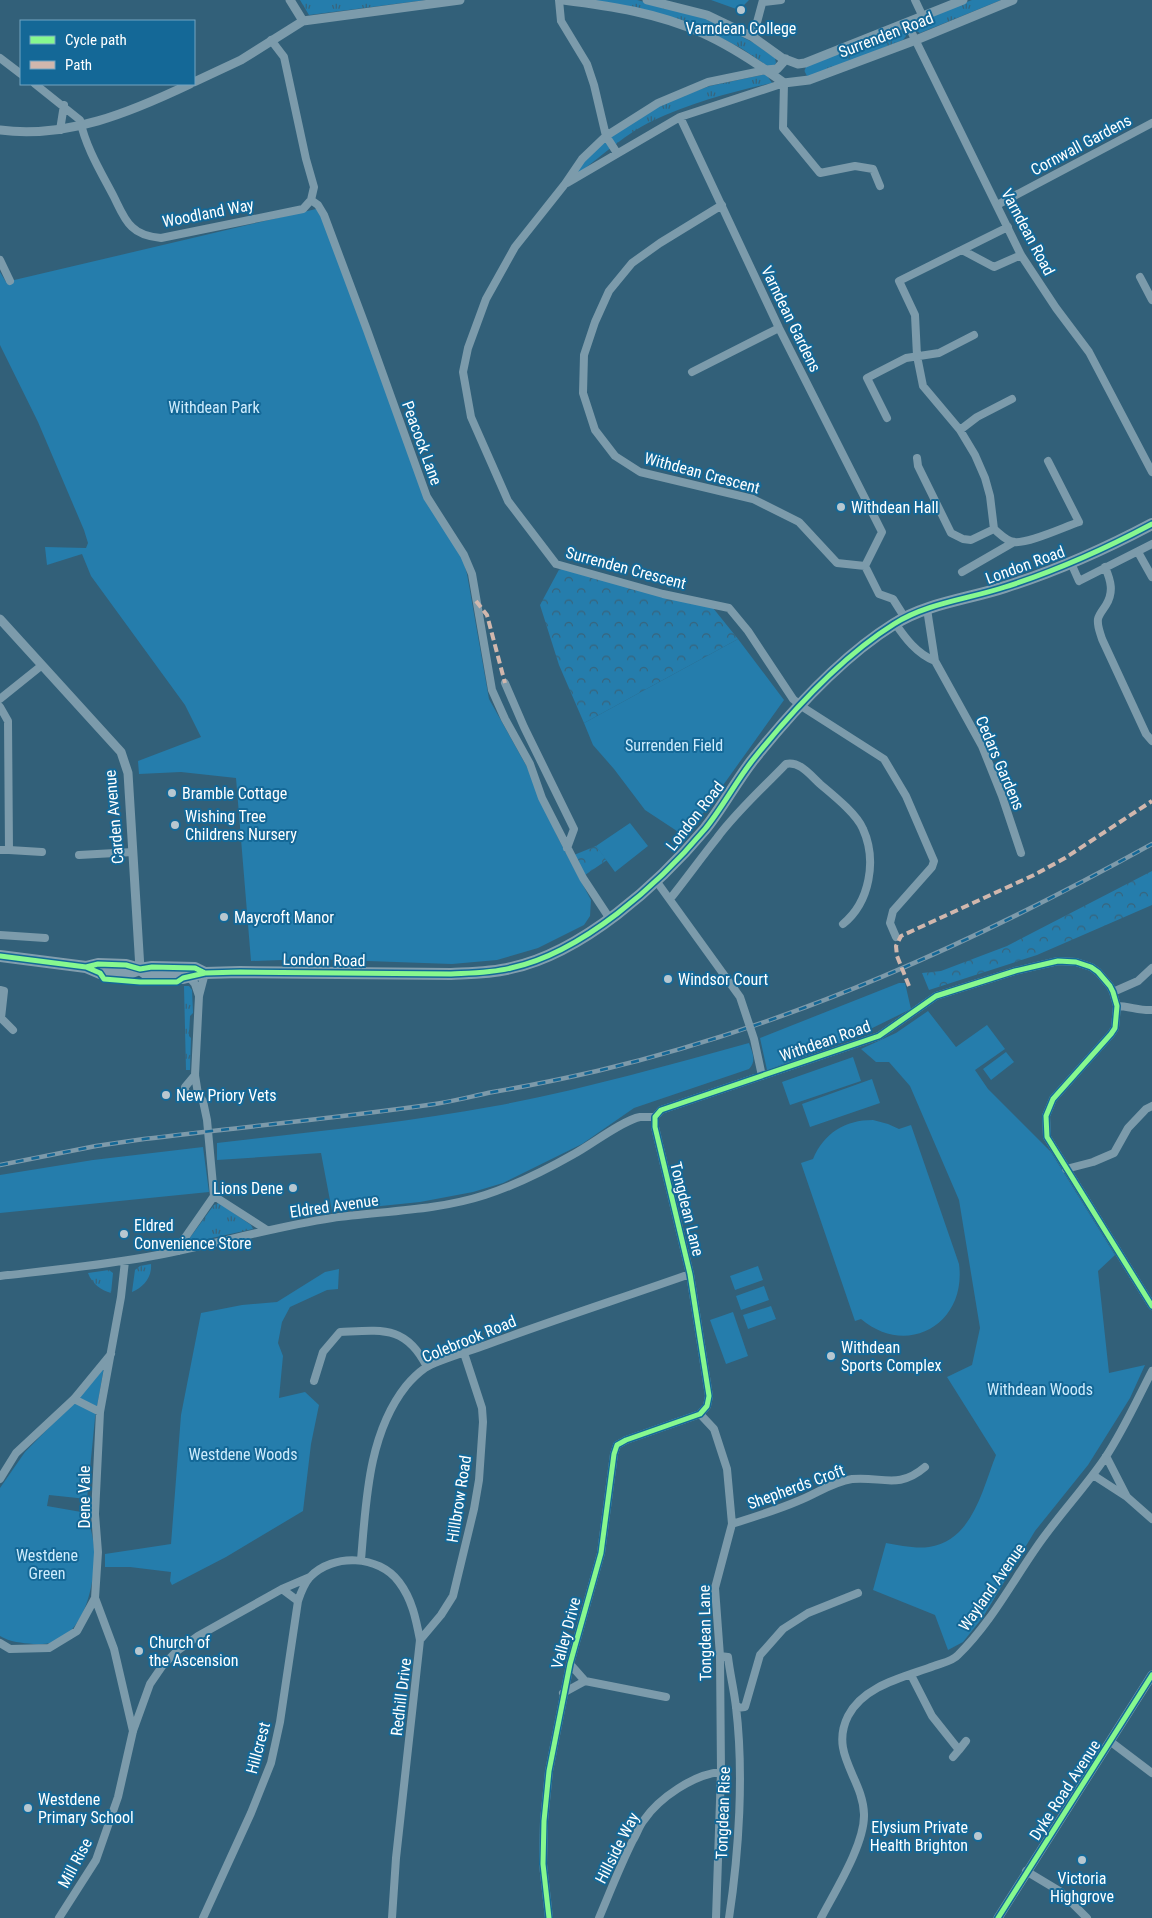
<svg xmlns="http://www.w3.org/2000/svg" width="1152" height="1918" viewBox="0 0 1152 1918" font-family="'Roboto Condensed',sans-serif">
	<defs>
		<pattern id="grass-tufts" width="24" height="20" patternUnits="userSpaceOnUse" patternTransform="scale(1.25)"><rect width="24" height="20" fill="#257dac"/><path d="M3 7l-1-3M5 7V3M7 7l1-3M15 17l-1-3M17 17v-4M19 17l1-3" fill="none" stroke="#38647c"/></pattern>
		<pattern id="forest-crowns" width="20" height="18" patternUnits="userSpaceOnUse" patternTransform="scale(1.25)"><rect width="20" height="18" fill="#257dac"/><path d="M2 6a3 3 0 1 1 6 0M12 15a3 3 0 1 1 6 0" fill="none" stroke="#38647c"/></pattern>
	</defs>
	<rect width="100%" height="100%" fill="#326079"/>
	<path fill="url(#grass-tufts)" d="M300,0H426L309,15Z
		M594,0H637L707,19L754,43L775,58L776,63L774,66L769,67L741,48L703,29Z
		M972,0H1001L920,33L915,30L914,25L916,22Z
		M901,29L905,31L906,36L903,40L812,76H807L804,70L807,66Z
		M766,74L772,83C731,92 690,103 652,121C624,134 591,165 565,184L582,159L607,136L659,104L710,86Z
		M184,986H189L192,990L193,1013L190,1016L189,1036L191,1038L190,1070H186Z
		M219,1203L251,1225L253,1229L189,1243V1239L214,1205Z
		M151,1264C152,1277 144,1287 132,1292L135,1270L140,1266Z
		M109,1270L113,1273L111,1293C101,1290 92,1284 88,1273Z"/>
	<path fill="url(#forest-crowns)" d="M561,566L713,608L738,639L584,723L559,665L540,605Z
		M596,846L607,860L585,875L574,855Z
		M1152,871V905L1037,955L929,990L922,973L941,971L1007,946Z"/>
	<path fill="#257dac" d="M711,0H749L739,10Z
		M316,209L321,214L427,503L462,556L467,574L489,699L527,767L557,836L591,900L590,916L584,925L538,948L497,960L452,964L311,959L251,961L236,778L181,772L139,774L138,761L201,737L185,705L91,576L82,554L47,565L45,547L86,548L88,543L84,530L38,422L0,345V272L6,282L10,281Z
		M738,639L784,700L686,837L645,810L614,769L593,745L584,723Z
		M630,823L648,846L615,872L596,846Z
		M899,983H905L911,1009L846,1041L767,1070L760,1038Z
		M928,1011L956,1047L987,1025L1005,1049L975,1070L988,1089L1051,1152L1115,1255L1098,1271L1109,1373L1145,1365L1130,1398L1088,1465L1035,1531L983,1617L963,1642L948,1650L935,1615L873,1590L886,1543C899,1545 915,1549 929,1547C973,1540 982,1490 996,1455L947,1377L972,1365L980,1328L959,1200L910,1086L889,1062H876L861,1049L896,1033Z
		M749,1043C752,1052 757,1061 749,1069L634,1108L582,1144L503,1183L473,1192L420,1202L332,1211L321,1153L217,1160V1143C310,1132 403,1123 495,1106C581,1090 665,1066 749,1043Z
		M1006,1052L1014,1062L991,1080L983,1069Z
		M853,1057L861,1081L790,1105L782,1082Z
		M872,1079L880,1103L810,1127L802,1104Z
		M873,1120L888,1124L899,1129L911,1125L959,1264C967,1324 907,1358 861,1319L855,1321L801,1163L813,1159C824,1133 845,1120 873,1120Z
		M203,1147L209,1192L0,1213V1175L93,1160Z
		M758,1266L763,1280L735,1290L730,1276Z
		M339,1269L338,1289L327,1290L290,1307L282,1322L278,1343L283,1356L279,1398L305,1392L319,1405L311,1444L303,1511L226,1557L172,1585L170,1581L171,1572L130,1567H105V1554L171,1544L181,1415L201,1313L242,1305L277,1302L325,1272Z
		M764,1286L769,1300L741,1310L736,1296Z
		M771,1306L776,1319L748,1329L743,1315Z
		M733,1312L748,1356L726,1364L710,1320Z
		M104,1367L95,1418L87,1499L49,1495L47,1506L87,1513C89,1524 93,1535 94,1547C96,1585 84,1649 33,1644C22,1643 10,1642 0,1636V1488L25,1452L84,1392Z"/>
	<g fill="none" stroke-linecap="round" stroke-linejoin="round">
		<path stroke="#7c9bab" stroke-width="8" d="M559,0L561,21L587,64L594,85L606,136L617,153
			M915,0L923,17
			M764,2L781,0
			M907,23L1021,255L1056,308L1089,352L1152,472
			M753,37L763,0
			M271,40L284,57L306,159L314,187L311,200
			M0,58L21,74
			M766,70L708,82L658,103L606,136L582,159L565,184L515,247L486,299L468,348L463,372L471,417L508,501L556,564L663,594L729,608L748,631L793,699L801,706L884,759L906,796L934,861L932,867L893,911L890,923L896,937
			M35,84L80,120C86,148 101,172 114,197C119,207 124,220 132,227C140,235 150,237 161,238L303,209L311,200
			M680,117L779,328L882,532L865,566L837,563L799,522L753,499L640,472L615,456L595,430L583,393L584,355L595,322L609,291L632,263L660,243L722,205
			M60,130L64,105
			M567,183L680,117L784,83L783,128L820,173L855,166L873,169L880,186
			M311,200L318,205L324,215L367,330L427,497L464,555L472,574L492,690L505,719L530,764L542,798L583,878L610,919
			M997,205L1152,123
			M1008,227L899,281L915,315L917,356L923,386L960,430L975,455L985,478L990,496L994,529C1000,534 1006,541 1014,542C1028,544 1064,527 1079,522L1048,461
			M962,250L994,267L1021,255
			M0,260L10,281
			M1140,277L1152,300
			M692,372L779,328
			M887,418L867,378L906,358L939,353L974,335
			M960,430L977,417L1012,399
			M917,458L918,466L951,533L963,539L971,540L994,529
			M1138,552L1152,577
			M1071,563L1079,581L1152,544
			M865,566L879,594L893,599L905,618
			M1105,567C1111,581 1114,592 1106,605C1103,610 1099,614 1098,619C1097,626 1100,632 1102,639L1146,734L1152,741
			M962,572L1014,542
			M927,609L935,661L982,746L1002,796L1021,853
			M895,623C905,638 917,654 935,661
			M505,683L524,727L574,829L567,848
			M0,699L41,666
			M0,707L8,721L9,850H0
			M9,850L42,852
			M79,855L133,852
			M657,882L740,997L754,1039L762,1076
			M670,899C686,879 701,858 717,838C737,811 763,788 786,764C800,761 810,775 820,784C833,795 857,814 863,829C877,860 870,902 843,924
			M0,935L45,938
			M205,973L199,996L195,1075L198,1094L203,1101L207,1120L214,1196
			M189,977L195,984L199,996
			M0,990L4,991L1,1018L13,1030
			M1113,992L1138,981L1152,968
			M1117,1006C1129,1006 1140,1011 1152,1010
			M195,1075L185,1087V1091L189,1095L198,1094
			M1066,1169L1093,1162L1114,1153L1128,1128L1146,1109L1152,1106
			M179,1251L182,1242L214,1196L267,1230
			M125,1261L121,1297L100,1412L95,1514L98,1552L95,1598L114,1649L133,1731
			M0,1276C53,1270 106,1265 158,1255C216,1244 273,1227 332,1218C382,1211 436,1211 485,1195C516,1185 546,1170 574,1154C591,1145 623,1120 640,1117C645,1117 650,1117 655,1117
			M314,1381L323,1352L340,1332C382,1330 406,1325 427,1367
			M74,1399L100,1412
			M700,1414L714,1429L727,1469L732,1524L715,1588L720,1656L721,1772L716,1918
			M1093,1475L1127,1497L1106,1456
			M0,1479L16,1453L74,1399L111,1354
			M1127,1497L1152,1519
			M732,1524C754,1517 777,1510 798,1501C816,1494 832,1482 852,1479C882,1476 898,1490 925,1467
			M361,1560C366,1502 368,1434 406,1386C411,1380 418,1373 425,1368C437,1360 470,1351 486,1345C553,1320 622,1298 690,1274
			M282,1589L298,1601
			M420,1640L441,1615L453,1596L474,1509L479,1480L483,1422L482,1408L464,1353
			M0,1643L10,1649L49,1648L77,1631L95,1598
			M720,1656L728,1657C730,1674 734,1690 736,1707C744,1773 739,1852 729,1918
			M570,1664L585,1681L666,1697
			M911,1675L932,1716L959,1750L953,1757
			M563,1693L585,1681
			M736,1708L745,1707L760,1655L783,1629L808,1613L858,1593
			M1111,1742L1152,1773
			M959,1750L966,1741
			M1026,1871L1061,1892L1087,1918
			M59,1918L96,1860L118,1797L133,1731L150,1684L163,1665L177,1651L198,1636L282,1589L310,1577
			M203,1918L251,1813L271,1763L280,1722L298,1601C301,1592 304,1584 310,1577C333,1553 379,1555 399,1582C412,1599 416,1619 420,1640L396,1858L392,1918
			M549,1918L543,1864L544,1821L549,1771L570,1664L601,1553L614,1454L617,1445L626,1440L700,1414L707,1406L709,1396L690,1274L655,1127V1117L661,1110L879,1036L936,996L1015,971L1058,961L1076,962L1091,967L1098,972L1110,986L1113,992L1117,1006L1115,1028L1111,1034L1053,1099L1046,1116L1047,1137L1152,1306
			M599,1918C610,1892 620,1866 633,1840C637,1834 639,1826 644,1820C659,1798 694,1774 721,1772
			M821,1918C835,1891 865,1844 864,1814C863,1778 829,1754 848,1716C864,1685 905,1677 934,1666C942,1663 953,1661 958,1655C990,1624 1011,1584 1036,1548C1057,1517 1084,1489 1105,1458C1123,1431 1137,1400 1152,1371"/>
		<path stroke="#7c9bab" stroke-width="9" d="M290,0L303,21
			M563,0C610,6 659,13 702,33C731,46 758,64 784,83L809,80L916,40L1013,0
			M647,0L707,15L753,37L782,58L798,64L805,63L963,0
			M766,70L777,69L786,59
			M194,82L241,60L303,21L460,0
			M0,130C67,139 131,112 190,84
			M0,619L121,752L128,773L140,969
			M998,1918L1152,1675"/>
		<path stroke="#829eae" stroke-width="12" d="M0,956L86,967L100,973L124,975L140,969L152,967L195,968L205,973
			M86,967L98,964L126,965L140,969L150,976L183,978L205,973L240,972L451,974C471,973 491,973 511,968C582,953 659,884 705,829C722,808 735,783 752,761C791,712 841,657 894,624C927,603 969,599 1005,587C1056,571 1105,549 1152,524"/>
		<defs>
			<path id="rail" d="M0,1165L96,1146L144,1139C241,1127 339,1118 435,1104C454,1101 473,1096 493,1092C528,1086 562,1079 597,1071C793,1025 977,941 1152,844"/>
		</defs>
		<use href="#rail" stroke="#7d9aaa" stroke-width="4.5"/>
		<use href="#rail" stroke="#146897" stroke-width="2.5" stroke-dasharray="8" stroke-linecap="butt"/>
		<path stroke="#d1b7ad" stroke-width="4" stroke-dasharray="8 4" stroke-linecap="butt" d="M476,601L487,615L505,683
			M909,986L897,956L896,946L901,936L1034,875L1065,858L1152,801"/>
		<defs>
			<path id="cycleway" d="M0,956L86,967L100,973L104,979L140,982H177L183,978L205,973L240,972L451,974C471,973 491,973 511,968C582,953 659,884 705,829C722,808 735,783 752,761C791,712 841,657 894,624C927,603 969,599 1005,587C1056,571 1105,549 1152,524
				M86,967L98,964L126,965L140,969L152,967L195,968L205,973
				M549,1918L543,1864L544,1821L549,1771L570,1664L601,1553L614,1454L617,1445L626,1440L700,1414L707,1406L709,1396L690,1274L655,1127V1117L661,1110L879,1036L936,996L1015,971L1058,961L1076,962L1091,967L1098,972L1110,986L1113,992L1117,1006L1115,1028L1111,1034L1053,1099L1046,1116L1047,1137L1152,1306
				M998,1918L1152,1675"/>
		</defs>
		<use href="#cycleway" stroke="#146897" stroke-width="8"/>
		<use href="#cycleway" stroke="#87f88f" stroke-width="5"/>
	</g>
	<g fill="#b7c7d0" stroke="#146897" stroke-width="2">
		<circle cx="741" cy="10" r="5"/>
		<circle cx="841" cy="507" r="5"/>
		<circle cx="172" cy="793" r="5"/>
		<circle cx="175" cy="825" r="5"/>
		<circle cx="224" cy="917" r="5"/>
		<circle cx="668" cy="979" r="5"/>
		<circle cx="166" cy="1095" r="5"/>
		<circle cx="293" cy="1188" r="5"/>
		<circle cx="124" cy="1234" r="5"/>
		<circle cx="831" cy="1356" r="5"/>
		<circle cx="139" cy="1651" r="5"/>
		<circle cx="28" cy="1808" r="5"/>
		<circle cx="978" cy="1836" r="5"/>
		<circle cx="1082" cy="1860" r="5"/>
	</g>
	<g text-anchor="middle" dominant-baseline="central" stroke-width="4" stroke-linejoin="round" paint-order="stroke">
		<g font-size="16" fill="#fff" stroke="#146897" text-anchor="start">
			<text x="741" y="28" text-anchor="middle">Varndean College</text>
			<text x="851" y="507">Withdean Hall</text>
			<text x="182" y="793">Bramble Cottage</text>
			<text x="185" y="816">Wishing Tree<tspan x="185" dy="18">Childrens Nursery</tspan></text>
			<text x="234" y="917">Maycroft Manor</text>
			<text x="678" y="979">Windsor Court</text>
			<text x="176" y="1095">New Priory Vets</text>
			<text x="283" y="1188" text-anchor="end">Lions Dene</text>
			<text x="134" y="1225">Eldred<tspan x="134" dy="18">Convenience Store</tspan></text>
			<text x="841" y="1347">Withdean<tspan x="841" dy="18">Sports Complex</tspan></text>
			<text x="149" y="1642">Church of<tspan x="149" dy="18">the Ascension</tspan></text>
			<text x="38" y="1799">Westdene<tspan x="38" dy="18">Primary School</tspan></text>
			<text x="968" y="1827" text-anchor="end">Elysium Private<tspan x="968" dy="18">Health Brighton</tspan></text>
			<text x="1082" y="1878" text-anchor="middle">Victoria<tspan x="1082" dy="18">Highgrove</tspan></text>
		</g>
		<g font-size="16" fill="#fff" stroke="#146897">
			<text transform="translate(886 35) rotate(-21)">Surrenden Road</text>
			<text transform="translate(1081 145) rotate(-28)">Cornwall Gardens</text>
			<text transform="translate(208 213) rotate(-11)">Woodland Way</text>
			<text transform="translate(1028 232) rotate(62)">Varndean Road</text>
			<text transform="translate(791 319) rotate(64)">Varndean Gardens</text>
			<text transform="translate(422 443) rotate(70)">Peacock Lane</text>
			<text transform="translate(702 473) rotate(15)">Withdean Crescent</text>
			<text transform="translate(1025 565) rotate(-20)">London Road</text>
			<text transform="translate(626 568) rotate(15)">Surrenden Crescent</text>
			<text transform="translate(1000 763) rotate(67)">Cedars Gardens</text>
			<text transform="translate(695 816) rotate(-52)">London Road</text>
			<text transform="translate(114 817) rotate(-95)">Carden Avenue</text>
			<text transform="translate(324 960) rotate(1)">London Road</text>
			<text transform="translate(825 1041) rotate(-19)">Withdean Road</text>
			<text transform="translate(334 1206) rotate(-8)">Eldred Avenue</text>
			<text transform="translate(687 1209) rotate(76)">Tongdean Lane</text>
			<text transform="translate(469 1339) rotate(-22)">Colebrook Road</text>
			<text transform="translate(796 1487) rotate(-20)">Shepherds Croft</text>
			<text transform="translate(84 1497) rotate(-90)">Dene Vale</text>
			<text transform="translate(459 1499) rotate(-81)">Hillbrow Road</text>
			<text transform="translate(992 1587) rotate(-55)">Wayland Avenue</text>
			<text transform="translate(566 1633) rotate(-75)">Valley Drive</text>
			<text transform="translate(705 1633) rotate(-91)">Tongdean Lane</text>
			<text transform="translate(401 1697) rotate(-83)">Redhill Drive</text>
			<text transform="translate(258 1748) rotate(-75)">Hillcrest</text>
			<text transform="translate(1065 1790) rotate(-57)">Dyke Road Avenue</text>
			<text transform="translate(723 1813) rotate(-88)">Tongdean Rise</text>
			<text transform="translate(617 1848) rotate(-63)">Hillside Way</text>
			<text transform="translate(75 1863) rotate(-62)">Mill Rise</text>
		</g>
		<g font-size="16" fill="#ceecfd" stroke="#146897">
			<text x="214" y="407">Withdean Park</text>
			<text x="674" y="745">Surrenden Field</text>
			<text x="1040" y="1389">Withdean Woods</text>
			<text x="243" y="1454">Westdene Woods</text>
			<text x="47" y="1555">Westdene<tspan x="47" dy="18">Green</tspan></text>
		</g>
	</g>
	<rect x="20" y="20" width="175" height="65" fill="#146897" stroke="#72a4c1"/>
	<rect x="30" y="36" width="25" height="8" fill="#87f88f" stroke="#72a4c1"/>
	<text x="65" y="45" font-size="15" fill="#ffffff">Cycle path</text>
	<rect x="30" y="61" width="25" height="8" fill="#d1b7ad" stroke="#72a4c1"/>
	<text x="65" y="70" font-size="15" fill="#ffffff">Path</text>
</svg>
